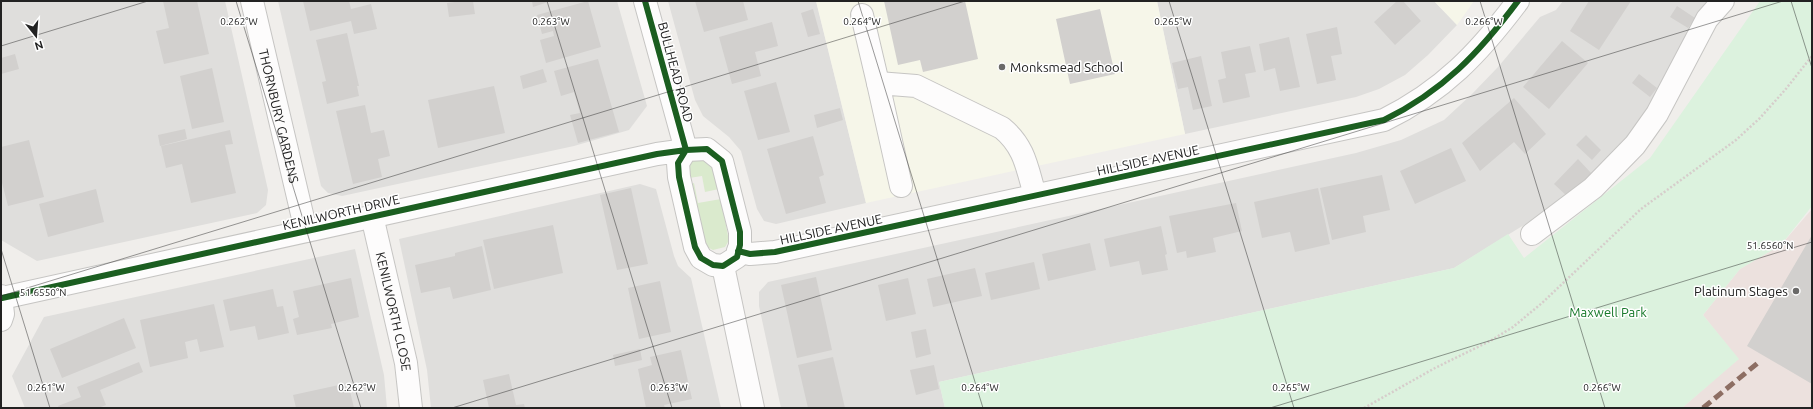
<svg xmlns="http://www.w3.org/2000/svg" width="1813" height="409" viewBox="0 0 1813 409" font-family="Ubuntu,sans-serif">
	<rect width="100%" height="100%" fill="#f0eeeb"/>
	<path fill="#dfdedc" d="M1,1H225L268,190L266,205L257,213L37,261L1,240Z
		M278,1H617L647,106L629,130L574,146L342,196L328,193L321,186Z
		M668,1H816L866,203L776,224L764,221L757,209L741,151L729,137L703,116L695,100Z
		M1157,1H1434L1457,25L1428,55L1405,75L1379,89L1356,97L1185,134Z
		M1563,1H1710L1658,102L1596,172L1568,198L1454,268L939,382L945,408H781L759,306V292L768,282L1356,153L1401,140L1444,120L1472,94L1498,67L1540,17L1556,10Z
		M640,184L656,189L674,256L678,266L691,278L721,408H431L427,370L399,239Z
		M355,249L384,375L387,408H25L12,376L44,317Z"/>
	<path fill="#ece1de" d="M1812,209V408H1682L1738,359L1703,315L1740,269L1781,245Z"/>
	<path fill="#f6f6e9" d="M816,1H1157L1185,134L866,203Z
		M1434,1H1474L1457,25Z"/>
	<path fill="#daeacd" d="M699,158L711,162L719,189L705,192L702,176L689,178L687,167L693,161Z
		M694,183L698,203L721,199L728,236V242L725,247L713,250L707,247L703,242L691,184Z"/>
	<path fill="#dcf2de" d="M1760,1H1812V206L1781,245L1740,269L1703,315L1739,359L1682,408H945L939,382L1454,268L1508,234L1524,258L1650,158Z"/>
	<path fill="#d2d0ce" d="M163,1H197L209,54L164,64L156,31L169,28Z
		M303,1H349L351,9L371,4L377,29L354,34L351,21L310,31Z
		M462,1H473L475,14L449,17L447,3Z
		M532,1H551L533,7Z
		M588,1L601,47L546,63L540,40L554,36L553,31L542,34L537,15Z
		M695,1H743L748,20L704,32Z
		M884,1H965L978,59L923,72L920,60L898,65Z
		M1397,1H1403L1421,21L1395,45L1374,22Z
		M1589,1H1631L1599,50L1570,31Z
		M1677,6L1695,18L1688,28L1670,17Z
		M813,9L820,34L808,37L801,13Z
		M1100,9L1115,74L1070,84L1056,19Z
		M772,22L778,46L755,52L761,76L732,84L719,37Z
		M1337,27L1342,54L1331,56L1336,80L1317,84L1306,34Z
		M347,33L359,86H357L359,96L327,104L322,82L326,81L316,40Z
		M1289,37L1300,87L1280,91L1275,68L1264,71L1259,44Z
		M1562,41L1588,63L1549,109L1523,87Z
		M1250,46L1256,72L1245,74L1250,97L1223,103L1218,80L1226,78L1221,52Z
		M15,54L19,69L1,74V58Z
		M1201,56L1212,106L1193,110L1188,87L1178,89L1172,63Z
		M598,59L619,132L578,143L570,115L580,113L574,92L561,96L554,71Z
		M212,68L224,122L192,129L180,76Z
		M543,69L547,82L523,89L520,76Z
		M1639,74L1657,88L1650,97L1632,83Z
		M776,82L790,132L758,140L744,91Z
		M494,86L505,133L438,148L428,100Z
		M1514,98L1546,134L1525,154L1514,142L1480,171L1462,143Z
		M365,105L371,133L384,130L390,156L378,159L382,177L353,184L336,111Z
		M840,108L843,120L817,128L814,115Z
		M185,129L187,139L160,146L158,135Z
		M230,130L233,144L225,145L236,193L191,203L182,164L166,168L161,146Z
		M1586,135L1601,150L1592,160L1576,145Z
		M813,136L824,175L819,177L826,203L786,214L767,149Z
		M29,140L44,197L8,206L1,179V147Z
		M1451,148L1466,181L1415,204L1400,171Z
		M1578,159L1592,174L1569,198L1554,184Z
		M1382,175L1390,210L1363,216L1366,232L1332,240L1320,188Z
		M631,188L648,264L617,270L600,195Z
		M1318,188L1330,244L1295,252L1290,232L1262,238L1254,202Z
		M96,189L104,222L48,237L39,204Z
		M1236,203L1242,231L1213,238L1216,252L1187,258L1186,251L1177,253L1169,216Z
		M553,225L563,273L494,289L483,240Z
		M1161,226L1167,254L1165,255L1168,270L1142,275L1139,261L1110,267L1104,239Z
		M1812,235V384L1747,346Z
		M1090,243L1096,270L1048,281L1042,254Z
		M482,246L491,290L453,299L450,287L421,293L415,265L455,256V253Z
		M1034,262L1040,289L991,300L985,273Z
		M975,268L982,296L933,307L927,279Z
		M816,277L832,350L797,358L781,285Z
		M351,278L359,317L331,324L332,328L297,335L293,319L299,317L293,291Z
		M908,278L916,314L886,321L878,285Z
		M660,281L671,332L639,339L628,288Z
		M273,289L277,307L283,306L289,333L258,340L255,326L230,331L223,300Z
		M214,304L224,347L200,352L197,339L185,342L188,358L150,367L140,320Z
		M124,318L136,348L62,378L50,349Z
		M926,329L931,354L916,358L911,332Z
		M640,349L642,360L615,366L613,355Z
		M681,350L692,399L664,405L665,408H646L638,369L652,365L650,357Z
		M833,357L845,408H808L798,365Z
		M139,362L143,372L100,390L106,405L98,408H59L58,406L81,397L77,387Z
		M934,365L939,389L916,395L910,370Z
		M509,374L516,405L524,404L525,408H489L483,380Z
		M348,383L354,408H296L293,395Z"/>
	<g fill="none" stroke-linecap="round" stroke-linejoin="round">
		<defs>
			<g id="minor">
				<path id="s1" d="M252,1L306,231"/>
				<path d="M862,15L878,83"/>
				<path d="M901,186L878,83L916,86L1002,128C1025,147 1027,168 1035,195"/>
				<path id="s2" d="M372,216L406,363L411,408"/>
				<path d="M1532,234L1593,188L1635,145L1657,114L1707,19L1723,1"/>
				<path d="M738,251L750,254L775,252L1384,120C1443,91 1479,53 1518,1"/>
				<path d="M723,266L753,408"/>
				<path d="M1,296L3,314L1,320"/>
				<path d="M2,298L657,154L686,150L707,149L722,161L740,232V245L737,257L723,266L713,265L701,258L695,247L679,177L678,163L686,150L645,1"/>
			</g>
		</defs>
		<use href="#minor" stroke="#c6c5c3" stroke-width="24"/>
		<path stroke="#d6cdcb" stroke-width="2.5" stroke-dasharray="2 2" stroke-linecap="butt" d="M1364,408L1435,368L1490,341L1513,327L1542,303L1641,209L1736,140L1760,118L1785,90L1812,56"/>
		<use href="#minor" stroke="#fdfcfc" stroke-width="22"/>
		<path stroke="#8d6e63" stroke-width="5" stroke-dasharray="10 5" stroke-linecap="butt" d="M1703,408L1759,362"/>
		<defs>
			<path id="cycleway" d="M738,251L750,254L775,252L1384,120C1443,91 1479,53 1518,1
				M2,298L657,154L686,150L707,149L722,161L740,232V245L737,257L723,266L713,265L701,258L695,247L679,177L678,163L686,150L645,1"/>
		</defs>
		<use href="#cycleway" stroke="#fff" stroke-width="8"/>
		<use href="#cycleway" stroke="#1b5e20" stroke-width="6"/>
	</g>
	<path fill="none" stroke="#222" stroke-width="1" stroke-opacity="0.45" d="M236,1L361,408M547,1L672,408M858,1L983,408M1169,1L1294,408M1480,1L1605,408M1791,1L1812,68M1,46L148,1M1,249L50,408M1,296L965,1M452,408L1783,1M1270,408L1812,242"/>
	<g fill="#6a6968" stroke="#fff" stroke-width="1.5">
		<circle cx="1002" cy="67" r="4"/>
		<circle cx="1796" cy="291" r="4"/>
	</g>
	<g text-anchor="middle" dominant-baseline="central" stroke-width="3" stroke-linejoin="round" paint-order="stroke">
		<g font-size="13" fill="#222" stroke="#fff" text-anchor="start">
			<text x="1010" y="67">Monksmead School</text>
			<text x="1788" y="291" text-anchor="end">Platinum Stages</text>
		</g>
		<g font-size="13" fill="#222" stroke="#fff">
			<text transform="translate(676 72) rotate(75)">BULLHEAD ROAD</text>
			<text stroke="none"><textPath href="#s1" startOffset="118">THORNBURY GARDENS</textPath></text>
			<text transform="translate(1148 160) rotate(-12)">HILLSIDE AVENUE</text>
			<text transform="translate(341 212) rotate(-13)">KENILWORTH DRIVE</text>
			<text transform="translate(831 229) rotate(-12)">HILLSIDE AVENUE</text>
			<text stroke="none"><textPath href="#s2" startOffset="98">KENILWORTH CLOSE</textPath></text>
		</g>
		<g font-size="13" fill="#17792a" stroke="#fff">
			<text x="1608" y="312">Maxwell Park</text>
		</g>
	</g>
	<g font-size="10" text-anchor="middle" fill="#222" stroke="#fff" stroke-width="3" stroke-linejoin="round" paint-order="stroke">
		<text x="239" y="25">0.262°W</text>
		<text x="551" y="25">0.263°W</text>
		<text x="862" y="25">0.264°W</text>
		<text x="1173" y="25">0.265°W</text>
		<text x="1484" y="25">0.266°W</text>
		<text x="1770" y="249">51.6560°N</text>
		<text x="43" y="296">51.6550°N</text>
		<text x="46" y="391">0.261°W</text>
		<text x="357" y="391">0.262°W</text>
		<text x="669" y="391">0.263°W</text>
		<text x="980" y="391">0.264°W</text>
		<text x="1291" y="391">0.265°W</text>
		<text x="1602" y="391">0.266°W</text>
	</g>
	<rect width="1813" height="409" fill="none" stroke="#222222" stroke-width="4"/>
	<g transform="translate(36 36) rotate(163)" stroke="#ffffff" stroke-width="3" paint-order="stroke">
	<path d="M0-3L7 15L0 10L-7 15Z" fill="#222222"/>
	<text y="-6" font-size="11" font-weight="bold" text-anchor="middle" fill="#222222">N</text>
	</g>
</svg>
